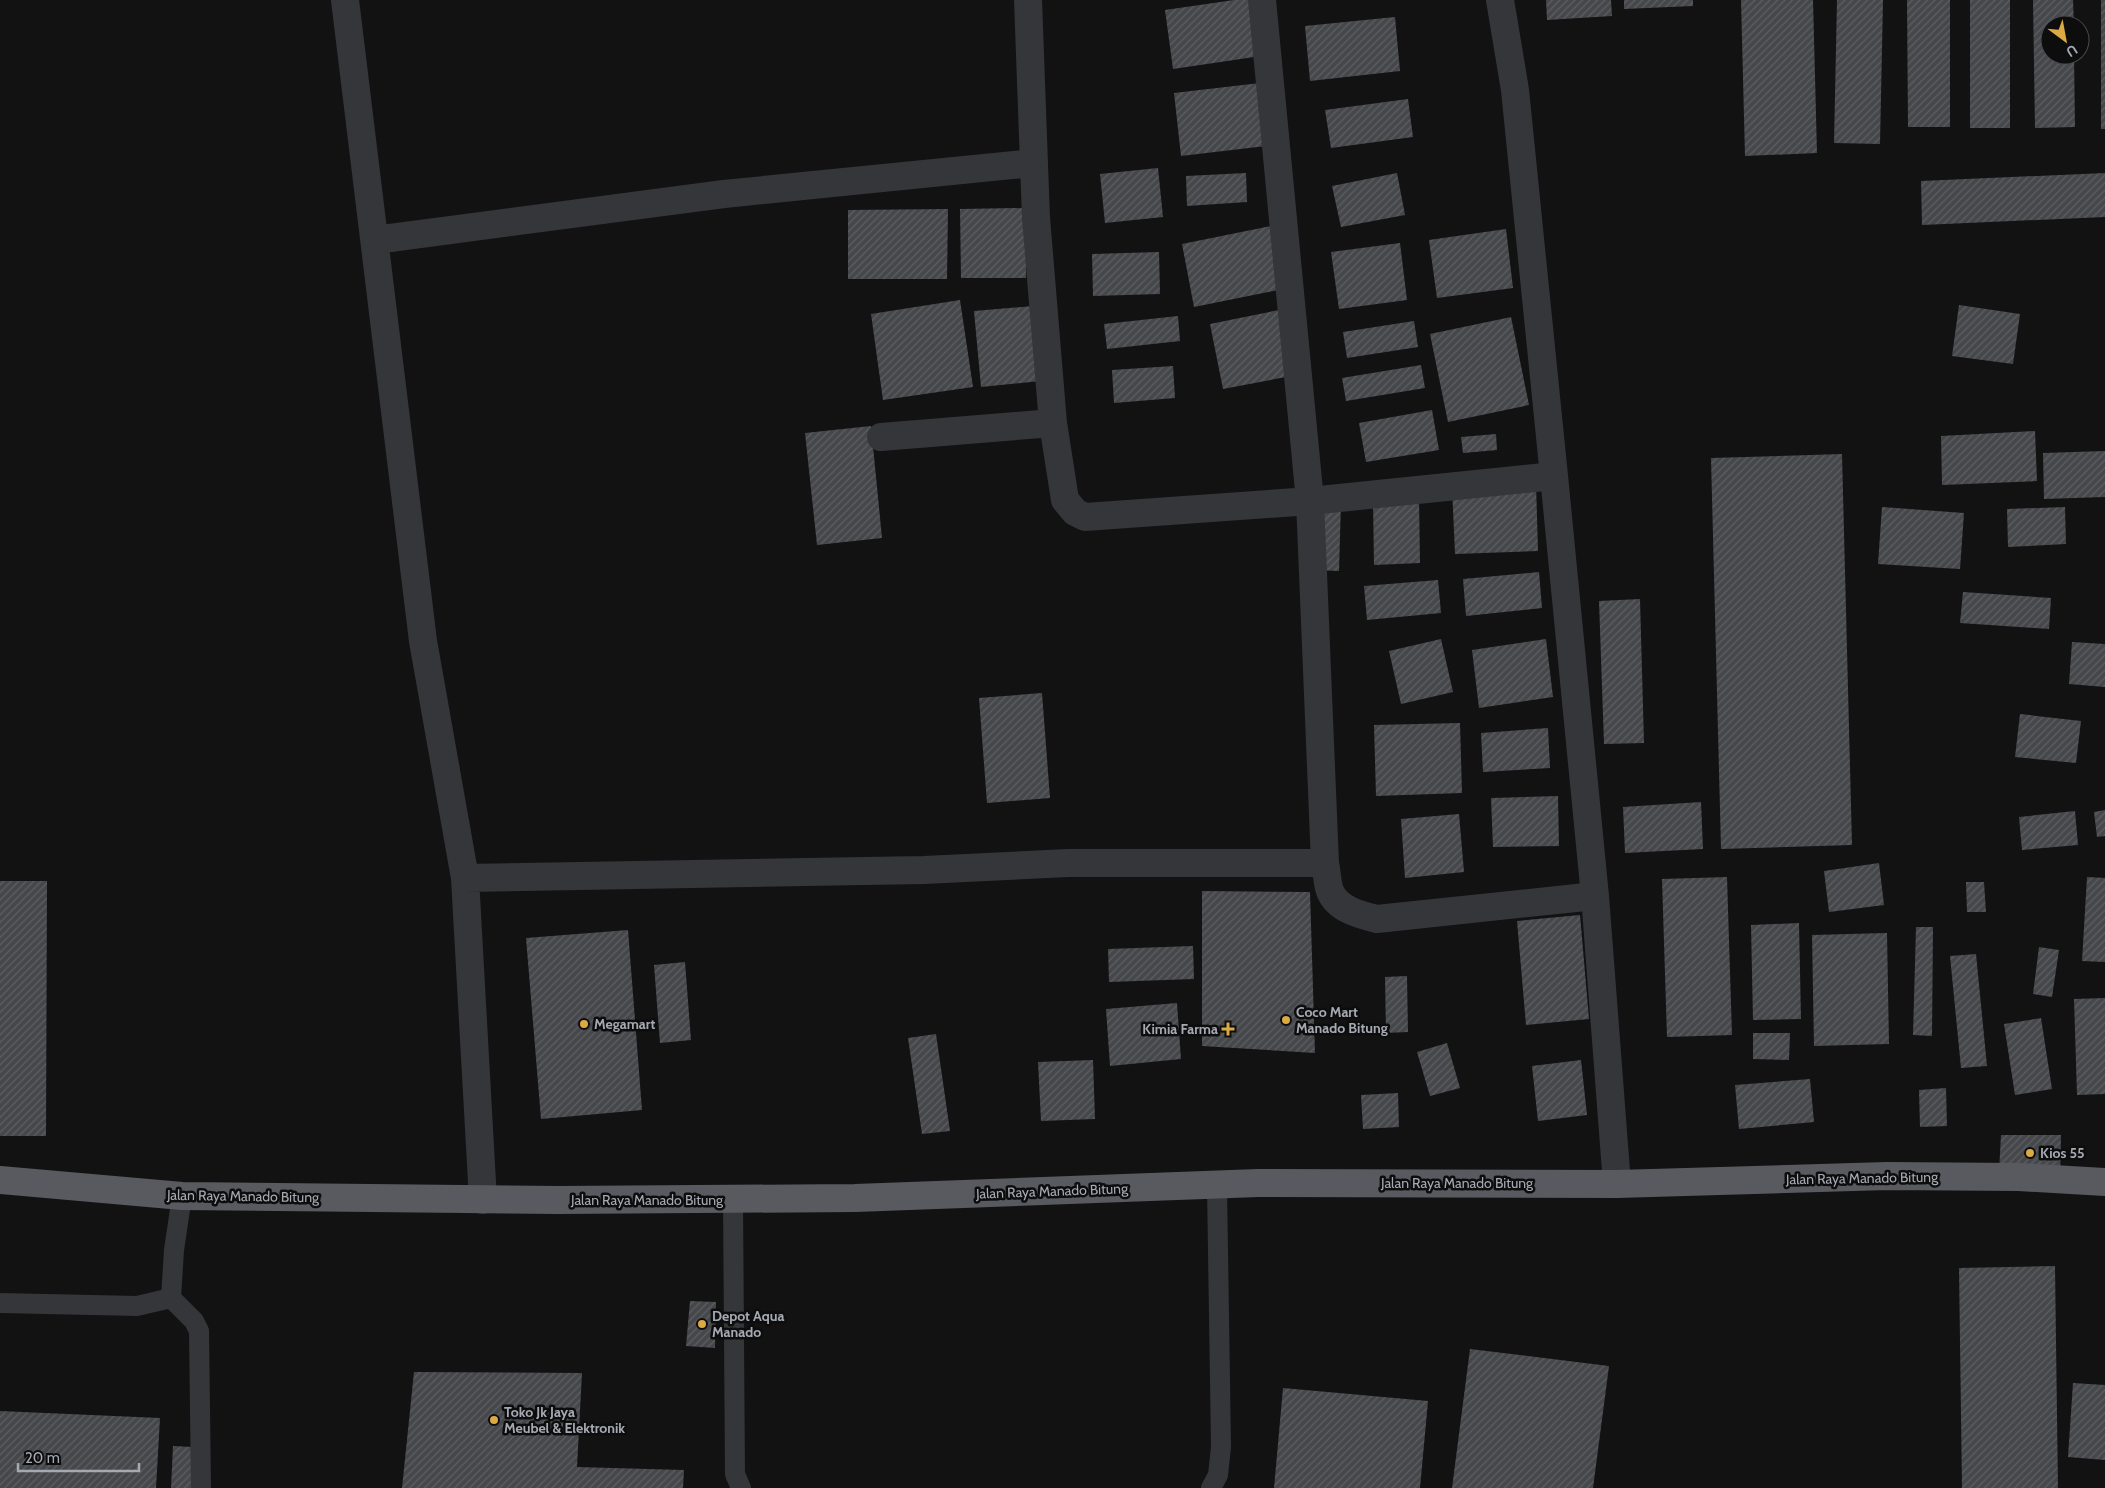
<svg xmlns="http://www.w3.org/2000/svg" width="2105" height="1488" viewBox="0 0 2105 1488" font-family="Cabin,sans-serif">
	<defs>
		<pattern id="building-hatch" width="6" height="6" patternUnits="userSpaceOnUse" patternTransform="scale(1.25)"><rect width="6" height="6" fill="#46474b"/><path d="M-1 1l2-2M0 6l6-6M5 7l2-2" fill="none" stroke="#5e5f63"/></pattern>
	</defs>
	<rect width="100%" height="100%" fill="#121213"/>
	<path fill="url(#building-hatch)" d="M1234,0H1253L1261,56L1173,69L1165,10Z
		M1546,0H1611L1612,16L1547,20Z
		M1624,0H1693V6L1624,9Z
		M1741,0H1813L1817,153L1745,156Z
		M1837,0H1883L1880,144L1834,143Z
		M1907,0H1950V127H1908Z
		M1970,0H2010V128H1970Z
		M2033,0H2073L2074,25H2050V55H2074L2075,127L2035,128Z
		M2101,0H2105V129H2101Z
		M1395,17L1400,71L1310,81L1305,26Z
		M1260,83L1266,146L1181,156L1174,93Z
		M1408,99L1413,137L1331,148L1325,110Z
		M1158,168L1163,217L1105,223L1100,174Z
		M1246,173L1247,202L1187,206L1186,176Z
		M1397,173L1405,215L1341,227L1332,186Z
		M2105,173V217L1922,225L1921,181Z
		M1026,208V278H961L960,209Z
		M948,209L947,279H848V210Z
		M1271,226L1283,289L1194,307L1182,244Z
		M1506,229L1513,288L1437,298L1429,240Z
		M1400,243L1407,300L1339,309L1331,252Z
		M1159,252L1160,294L1093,296L1092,254Z
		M960,300L973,387L883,400L871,314Z
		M1959,305L2020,314L2013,364L1952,356Z
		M1034,306L1041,381L981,387L974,311Z
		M1279,310L1291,376L1223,389L1210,324Z
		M1178,316L1180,341L1107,349L1104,324Z
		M1511,317L1529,405L1448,422L1430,334Z
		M1414,321L1418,347L1347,358L1343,332Z
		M1421,365L1425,388L1346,401L1342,378Z
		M1173,366L1175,398L1114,403L1112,370Z
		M1432,410L1439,450L1366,462L1359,423Z
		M871,426L882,538L817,545L805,433Z
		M2035,431L2037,481L1942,485L1941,436Z
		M1496,434L1497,450L1463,453L1461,437Z
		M2105,451V497L2044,499L2043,453Z
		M1842,454L1852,845L1721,849L1711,458Z
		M1536,483L1538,551L1455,554L1452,487Z
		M1419,497L1420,563L1374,565L1373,499Z
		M1316,503H1341L1339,571L1314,570Z
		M1882,507L1964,513L1960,569L1878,564Z
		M2065,507L2066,544L2008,547L2007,509Z
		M1539,572L1542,608L1466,616L1463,579Z
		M1438,580L1441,613L1367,620L1364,586Z
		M1963,592L2051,598L2049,629L1960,623Z
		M1640,599L1644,743L1604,744L1599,601Z
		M1441,639L1453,692L1401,704L1389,651Z
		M1546,639L1553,697L1479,708L1472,650Z
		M2072,642L2105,644V687L2069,684Z
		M1042,693L1050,798L987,803L979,698Z
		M2020,714L2081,721L2076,763L2015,757Z
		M1460,723L1462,793L1376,796L1374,725Z
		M1548,728L1550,768L1483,772L1481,733Z
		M1558,796L1559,846L1493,847L1491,798Z
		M1701,802L1703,849L1625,853L1623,807Z
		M2105,810V836L2097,837L2094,812Z
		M2075,811L2078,845L2022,850L2019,817Z
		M1459,814L1464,872L1405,878L1401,819Z
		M1879,863L1884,905L1829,912L1824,871Z
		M1727,877L1732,1035L1667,1037L1662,879Z
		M2087,877L2105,878V962L2082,961Z
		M0,881H47L46,1136H0Z
		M1966,882H1984L1986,912H1967Z
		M1202,891L1310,892L1315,1053L1202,1046Z
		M1580,915L1589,1019L1526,1025L1517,921Z
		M1799,923L1801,1019L1753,1020L1751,925Z
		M1916,927H1933L1932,1036L1913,1035Z
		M628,930L642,1110L541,1119L526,938Z
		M1887,933L1889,1044L1814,1046L1812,935Z
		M1193,946L1194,979L1109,982L1108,949Z
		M2039,947L2059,950L2052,997L2033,994Z
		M1976,954L1987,1066L1961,1068L1950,956Z
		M685,962L691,1040L660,1043L654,965Z
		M1407,976L1408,1032L1386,1033L1385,977Z
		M2105,998V1094L2077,1095L2074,999Z
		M1177,1003L1181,1059L1110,1066L1106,1009Z
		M2041,1018L2052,1089L2015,1095L2004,1024Z
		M1753,1033H1790L1789,1060L1753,1059Z
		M936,1034L950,1131L922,1134L908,1038Z
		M1447,1043L1460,1088L1430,1096L1417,1052Z
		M1093,1060L1095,1119L1041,1121L1038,1062Z
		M1581,1060L1587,1115L1538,1121L1532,1066Z
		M1810,1079L1814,1122L1739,1129L1735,1085Z
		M1946,1088L1947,1126L1920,1127L1919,1090Z
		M1398,1093L1399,1127L1363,1129L1361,1095Z
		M2001,1135H2061L2060,1180L1999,1172Z
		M2055,1266L2058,1488H1962L1959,1268Z
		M690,1301L716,1302L715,1348L686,1346Z
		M1470,1349L1609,1366L1593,1488H1452Z
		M414,1372L582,1373L577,1467L684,1470L683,1488H402Z
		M2073,1383L2105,1385V1460L2068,1457Z
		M1283,1388L1428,1401L1420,1488H1274Z
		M0,1411L160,1418L156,1488H0Z
		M173,1446L193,1447L191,1488H171Z"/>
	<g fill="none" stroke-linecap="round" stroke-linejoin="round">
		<path stroke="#35363a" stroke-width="20" d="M733,1200L735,1474L741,1488
			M171,1298L194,1321L199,1331L201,1488
			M0,1303L137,1306L171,1298L174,1250L182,1196
			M1211,1488L1218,1475L1221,1447L1217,1185"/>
		<path stroke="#35363a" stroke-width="28" d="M345,0L423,641L465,878L483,1200
			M1028,0L1036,218L1053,423L1065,500L1075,512L1085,517L1310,501L1554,476
			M1262,0L1310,501L1325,863C1327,872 1327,883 1330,891C1337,909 1360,915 1377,919L1595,896
			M1500,0L1515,90L1554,476L1595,896L1617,1184
			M375,240L724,194L1033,163
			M881,437L1053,423
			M465,878L924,870L1068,863H1325"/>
		<path stroke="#585a5f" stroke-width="28" d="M0,1180L182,1196L559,1200L855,1198L1258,1183L1617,1184L1887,1176L2019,1177L2105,1182"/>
	</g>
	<g fill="#dbaa43" stroke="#0d0d0e" stroke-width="2">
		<circle cx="1286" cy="1020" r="5"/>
		<circle cx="584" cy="1024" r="5"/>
		<path d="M1225.5 1021.5h5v5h5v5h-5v5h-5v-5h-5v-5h5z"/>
		<circle cx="2030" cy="1153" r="5"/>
		<circle cx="702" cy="1324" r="5"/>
		<circle cx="494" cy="1420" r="5"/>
	</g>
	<g text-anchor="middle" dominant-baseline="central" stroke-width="5" stroke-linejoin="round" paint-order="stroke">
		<g font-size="14" font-weight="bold" fill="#a5a9b2" stroke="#0d0d0e" text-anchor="start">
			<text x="1296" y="1012">Coco Mart<tspan x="1296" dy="16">Manado Bitung</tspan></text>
			<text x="594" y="1024">Megamart</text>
			<text x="1218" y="1029" text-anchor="end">Kimia Farma</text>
			<text x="2040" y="1153">Kios 55</text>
			<text x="712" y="1316">Depot Aqua<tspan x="712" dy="16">Manado</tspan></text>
			<text x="504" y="1412">Toko Jk Jaya<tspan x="504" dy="16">Meubel &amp; Elektronik</tspan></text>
		</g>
		<g font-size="14" fill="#a5a9b2" stroke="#0d0d0e">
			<text transform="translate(1862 1178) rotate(-1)">Jalan Raya Manado Bitung</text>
			<text x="1457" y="1183">Jalan Raya Manado Bitung</text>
			<text transform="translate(1052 1191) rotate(-2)">Jalan Raya Manado Bitung</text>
			<text transform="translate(243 1196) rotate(1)">Jalan Raya Manado Bitung</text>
			<text x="647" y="1200">Jalan Raya Manado Bitung</text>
		</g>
	</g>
	<g transform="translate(2065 40) rotate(148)"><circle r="24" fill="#0d0d0e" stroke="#4a4b50"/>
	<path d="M0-4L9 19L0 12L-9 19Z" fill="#dbaa43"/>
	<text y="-8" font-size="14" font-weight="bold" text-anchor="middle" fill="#a5a9b2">U</text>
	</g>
	<path d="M18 1463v8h121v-8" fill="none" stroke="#a5a9b2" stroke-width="2.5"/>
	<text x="25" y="1463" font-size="15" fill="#a5a9b2" stroke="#0d0d0e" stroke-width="4" paint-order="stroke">20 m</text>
</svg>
